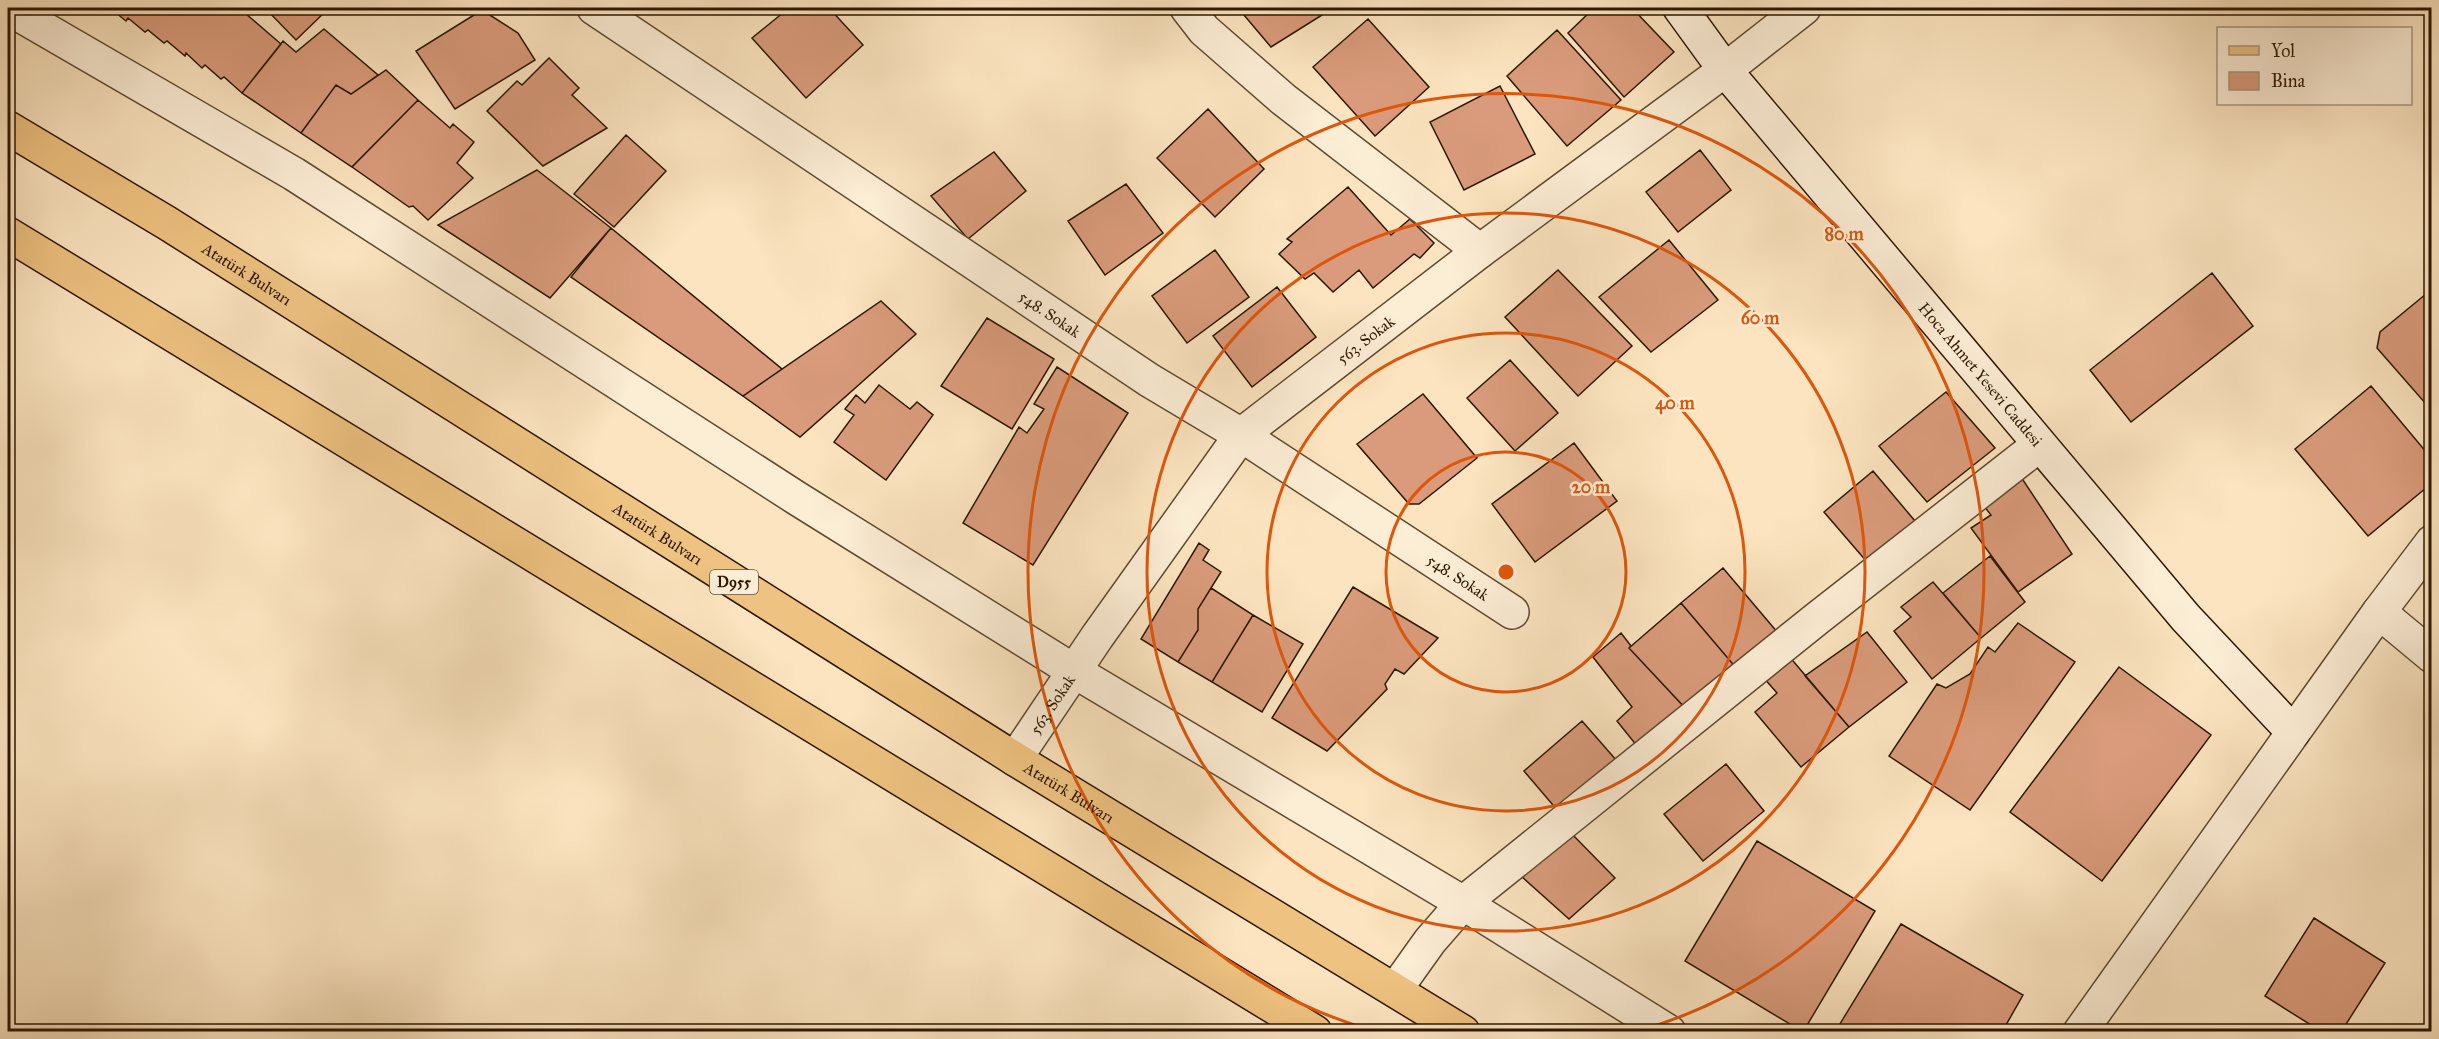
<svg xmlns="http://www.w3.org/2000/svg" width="2439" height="1039" viewBox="0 0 2439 1039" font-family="'IM FELL Great Primer',serif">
	<rect width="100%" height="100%" fill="#fbe4bf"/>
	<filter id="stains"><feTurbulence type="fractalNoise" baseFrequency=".00333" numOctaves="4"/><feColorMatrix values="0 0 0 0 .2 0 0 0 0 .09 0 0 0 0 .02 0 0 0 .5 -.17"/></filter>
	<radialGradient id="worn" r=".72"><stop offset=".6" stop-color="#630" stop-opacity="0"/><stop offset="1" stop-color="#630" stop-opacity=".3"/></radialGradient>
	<path fill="#d99b7b" stroke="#2d1601" stroke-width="1.5" d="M110,8H239L281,44L242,93L224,77L221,79L205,65L202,68L186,53L185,56L167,41L164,43L148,30L145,32L128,18L126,21Z
		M265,8H329L296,40Z
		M789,8H829L863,45L806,98L752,38Z
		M1238,8H1315L1322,15L1271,47Z
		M1594,8H1632L1674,52L1624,97L1568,33Z
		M482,10L518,33L535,60L455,109L416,51Z
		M1368,19L1429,87L1375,136L1313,67Z
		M324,29L378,75L351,94L336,85L301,133L242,93L283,41L296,52Z
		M1557,30L1621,100L1567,146L1507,76Z
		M549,58L579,88L572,95L607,128L543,166L487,111L517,81L522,85Z
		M386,70L418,100L352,167L301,133L336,85L351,94Z
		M1500,86L1535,154L1464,190L1430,122Z
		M418,100L450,128L453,124L474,142L457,163L473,178L428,220L413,206L409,207L352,167Z
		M1208,109L1264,169L1215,217L1157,158Z
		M626,135L666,171L614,227L574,194Z
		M1700,150L1731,190L1678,232L1646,192Z
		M994,152L1026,191L968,239L931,196Z
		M537,170L611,228L550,298L438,225Z
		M1126,184L1163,233L1105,275L1068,221Z
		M1348,187L1391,235L1410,219L1434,243L1420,258L1414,254L1373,288L1359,270L1333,292L1314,273L1305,279L1279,254L1292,242L1287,239Z
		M611,228L782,369L743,396L571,277Z
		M1669,240L1718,300L1651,352L1599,297Z
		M1215,250L1249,297L1187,343L1152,296Z
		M1558,270L1632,346L1578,396L1505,317Z
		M2212,273L2253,326L2131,422L2090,370Z
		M1277,287L1316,337L1252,387L1213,336Z
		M2432,289V403L2426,404L2377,348L2380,332Z
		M881,301L916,334L800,437L743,396Z
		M987,318L1054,359L1012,429L941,386Z
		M1510,360L1558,413L1515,451L1467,398Z
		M1057,367L1128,413L1033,565L963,523L1019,427L1027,433L1044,409L1034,404Z
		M879,385L910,409L917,402L933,415L886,480L834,442L854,415L845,409L856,395L865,403Z
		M2371,386L2432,459V483L2368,536L2295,449Z
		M1946,392L1995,448L1927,502L1879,446Z
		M1423,394L1477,458L1419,504H1409L1357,444Z
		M1574,443L1617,501L1535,562L1492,504Z
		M1873,471L1915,521L1867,562L1824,512Z
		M2017,471L2072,554L2018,592L1971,528L1991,515L1980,501Z
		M1199,543L1209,550L1203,560L1221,572L1198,609V630L1178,662L1141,639Z
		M1990,556L2025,602L1981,638L1943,593Z
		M1723,568L1778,633L1737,669L1681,603Z
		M1933,582L1981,638L1932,679L1894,631L1911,617L1901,607Z
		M1353,587L1438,638L1404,674L1395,669L1385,684L1387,689L1327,751L1272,718Z
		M1211,588L1253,615L1212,682L1178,662L1198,630V609Z
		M1681,603L1737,669L1688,711L1629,648Z
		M1253,615L1303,644L1262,712L1212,682Z
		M2018,623L2075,662L1970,810L1889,756L1937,684L1946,688L1970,674L1988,647L1995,652Z
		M1867,632L1907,682L1849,727L1805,676Z
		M1621,633L1631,646L1629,648L1685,708L1637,746L1617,721L1632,707L1593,657Z
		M1788,655L1849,727L1801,767L1755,712L1777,693L1763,677Z
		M2119,667L2211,735L2102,881L2010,812Z
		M1582,721L1617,761L1558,811L1524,771Z
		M1726,764L1764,811L1703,861L1664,814Z
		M1571,833L1615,878L1569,919L1521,876Z
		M1757,841L1875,911L1803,1032L1685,961Z
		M2314,918L2385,963L2341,1032H2322L2265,996Z
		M1901,924L2023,995L2002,1032H1835Z"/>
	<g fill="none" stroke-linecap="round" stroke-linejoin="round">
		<defs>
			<g id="street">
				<path d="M8,8L294,174L798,499L1074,671L1463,903L1669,1032"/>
				<path id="s1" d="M594,8L1149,380L1241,435L1512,612"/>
				<path d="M1187,8L1204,30L1283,99L1480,251"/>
				<path d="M2379,612L2432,656"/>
				<path id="s2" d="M1015,759L1097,637L1241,435L1480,251L1725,70L1804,8"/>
				<path d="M1395,990L1430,941L1463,903L1819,617L2039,445"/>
				<path d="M2080,1032L2379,612L2432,542"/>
			</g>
			<g id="secondary">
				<path id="s3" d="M1680,8L1725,70L2186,618L2293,732"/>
			</g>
			<g id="primary">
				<path id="s4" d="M8,128L167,223L1015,759L1463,1032"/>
				<path d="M8,234L1315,1032"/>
			</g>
		</defs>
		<use href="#street" stroke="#604a30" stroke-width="36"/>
		<use href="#secondary" stroke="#2d1601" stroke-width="36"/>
		<use href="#primary" stroke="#2d1601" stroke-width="36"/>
		<use href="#street" stroke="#fcedd5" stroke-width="33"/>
		<use href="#secondary" stroke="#fcedd5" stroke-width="33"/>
		<use href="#primary" stroke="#eec280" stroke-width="33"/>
	</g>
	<g fill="none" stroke="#df560b" stroke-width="3">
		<circle cx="1506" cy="572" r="120"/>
		<circle cx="1506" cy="572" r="239"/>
		<circle cx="1506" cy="572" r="359"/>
		<path d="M1374 1031A478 478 0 1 1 1638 1031"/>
	</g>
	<g text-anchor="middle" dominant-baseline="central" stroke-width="5" stroke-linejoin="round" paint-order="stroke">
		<rect fill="#fcedd5" stroke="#6b5641" stroke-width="1.5" x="710" y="570" width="48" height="24" rx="4.5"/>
		<g font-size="15" font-weight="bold" fill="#2d1601">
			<text x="734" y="582">D955</text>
		</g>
		<g font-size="16" fill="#2d1601" stroke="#fcedd5">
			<text stroke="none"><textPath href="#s4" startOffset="280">Atatürk Bulvarı</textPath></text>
			<text stroke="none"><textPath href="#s1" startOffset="549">548. Sokak</textPath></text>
			<text stroke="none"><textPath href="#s2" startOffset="552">563. Sokak</textPath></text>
			<text stroke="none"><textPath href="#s3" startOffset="474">Hoca Ahmet Yesevi Caddesi</textPath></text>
			<text stroke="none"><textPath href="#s4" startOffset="766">Atatürk Bulvarı</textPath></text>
			<text stroke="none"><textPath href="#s1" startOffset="1035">548. Sokak</textPath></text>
			<text stroke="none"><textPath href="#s2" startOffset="66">563. Sokak</textPath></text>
			<text stroke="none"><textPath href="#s4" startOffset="1252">Atatürk Bulvarı</textPath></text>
		</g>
	</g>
	<circle cx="1506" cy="572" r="9" fill="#df560b" stroke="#fcedd5" stroke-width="3"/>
	<g font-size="18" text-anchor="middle" font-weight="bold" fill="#df560b" stroke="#fcedd5" stroke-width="5" stroke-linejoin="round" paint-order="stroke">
		<text x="1844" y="240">80 m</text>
		<text x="1760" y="324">60 m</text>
		<text x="1675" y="409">40 m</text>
		<text x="1591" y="493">20 m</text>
	</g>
	<rect width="2439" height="1039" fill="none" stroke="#fbe4bf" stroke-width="30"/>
	<rect x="9" y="9" width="2421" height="1021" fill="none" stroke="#2d1601" stroke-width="3"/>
	<rect x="15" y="15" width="2409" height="1009" fill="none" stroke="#2d1601" stroke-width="1.5"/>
	<rect x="2217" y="27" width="195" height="78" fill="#fcedd5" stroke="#a99780" stroke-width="1.5"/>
	<rect x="2229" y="46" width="30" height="9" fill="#eec280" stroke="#a99780" stroke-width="1.5"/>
	<text x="2271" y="57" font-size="18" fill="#2d1601">Yol</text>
	<rect x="2229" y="72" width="30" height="18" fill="#d99b7b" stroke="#a99780" stroke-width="1.5"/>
	<text x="2271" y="87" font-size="18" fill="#2d1601">Bina</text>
	<rect width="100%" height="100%" filter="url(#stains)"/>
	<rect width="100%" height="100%" fill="url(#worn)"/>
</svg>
